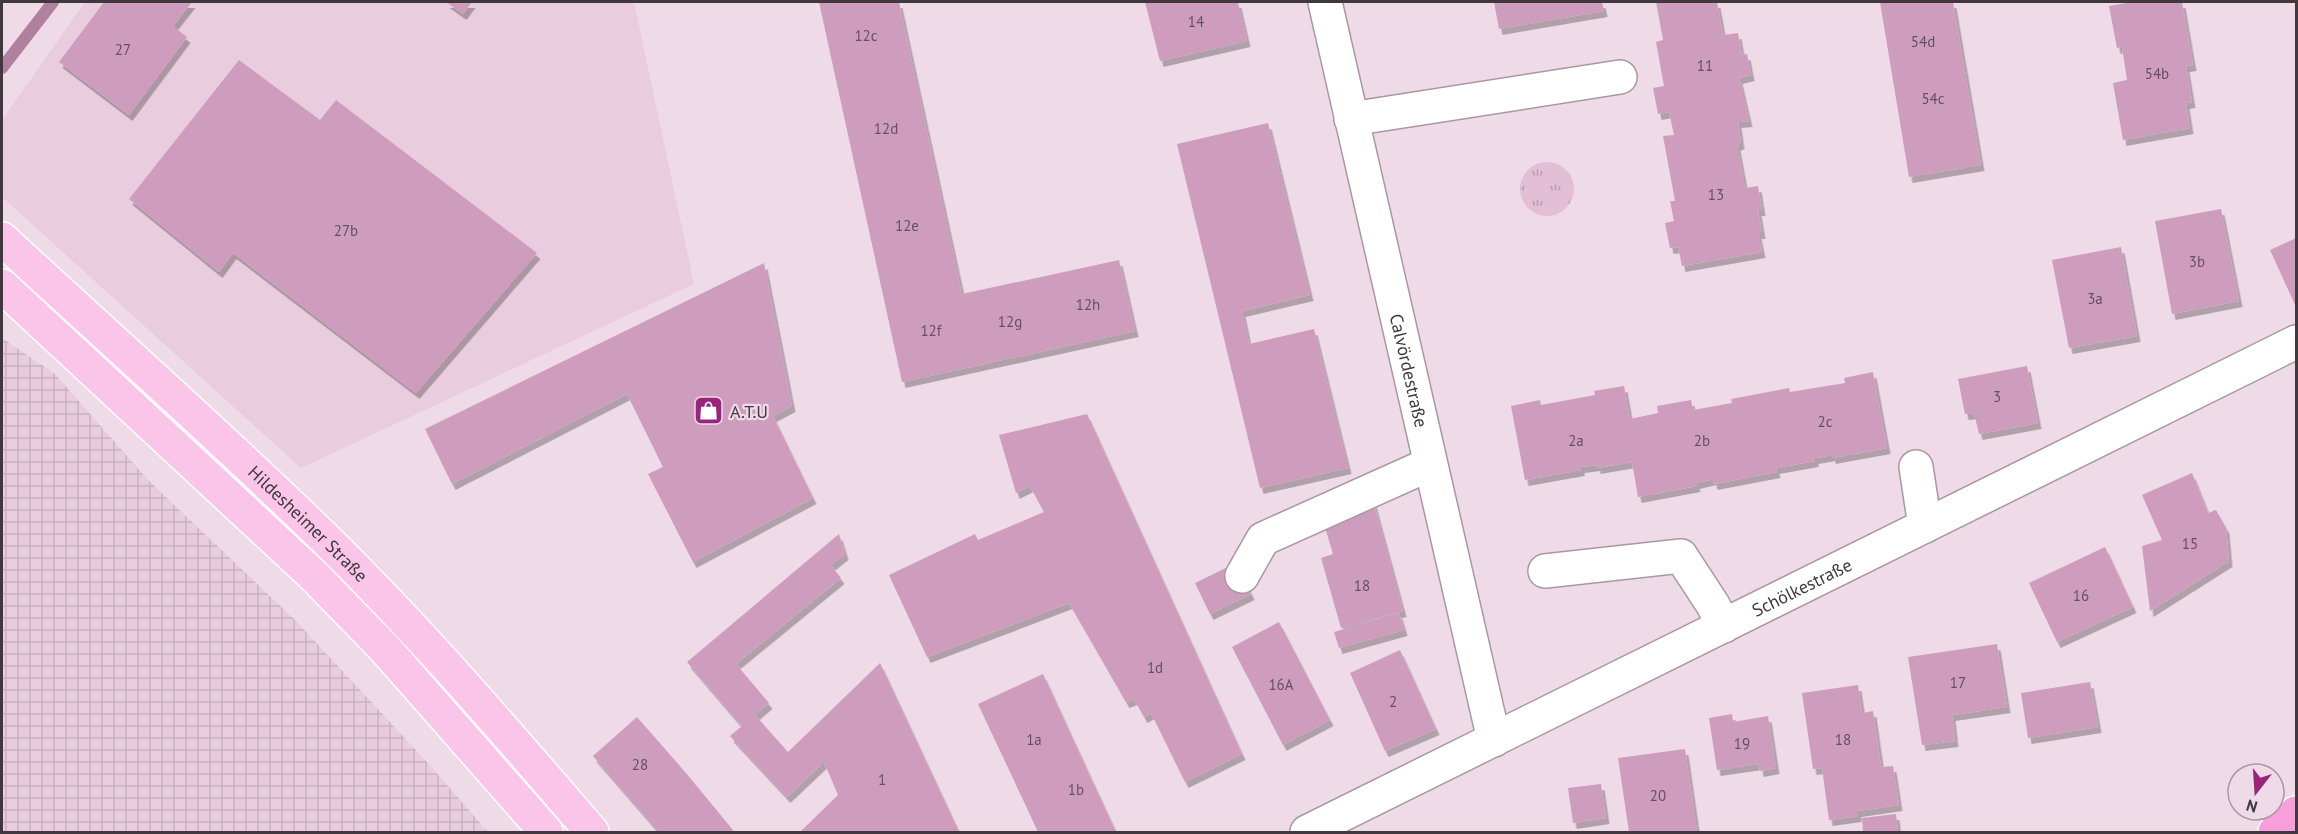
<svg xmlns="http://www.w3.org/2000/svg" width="2298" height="834" viewBox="0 0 2298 834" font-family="'PT Sans',sans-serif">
	<defs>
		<pattern id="industrial-grid" width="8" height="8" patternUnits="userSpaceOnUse" patternTransform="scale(1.5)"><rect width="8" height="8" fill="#e9cdde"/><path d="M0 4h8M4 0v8" fill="none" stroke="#c9b1bf"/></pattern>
		<pattern id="park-tufts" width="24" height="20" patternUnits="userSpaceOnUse" patternTransform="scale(1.5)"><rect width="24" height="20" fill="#e2bfd5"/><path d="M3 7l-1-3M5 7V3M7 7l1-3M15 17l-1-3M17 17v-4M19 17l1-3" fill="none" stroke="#b99cae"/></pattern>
		<filter id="shadow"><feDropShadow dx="3.5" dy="6" stdDeviation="0" flood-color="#0004"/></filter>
	</defs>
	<rect width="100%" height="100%" fill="#efdae7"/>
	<path fill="#e9cdde" d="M85,2H634L694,284L301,468L2,197V120Z"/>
	<path fill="url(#industrial-grid)" d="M2,338L55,374L148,480L295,620L427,762L488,832H2Z"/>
	<path fill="url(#park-tufts)" d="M1520 189a27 27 0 1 1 54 0a27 27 0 1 1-54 0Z"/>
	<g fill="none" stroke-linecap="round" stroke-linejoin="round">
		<path stroke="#b0809f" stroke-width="12" d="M2,68L53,2"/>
	</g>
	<path fill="#ce9dbd" filter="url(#shadow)" d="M104,2H192L173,26L187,37L129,115L59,62Z
		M446,2H472L463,14Z
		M819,2H899L962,294L1119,260L1135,331L902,382Z
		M1145,2H1238L1247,41L1160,61Z
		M1494,2H1602L1604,11L1499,29Z
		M1656,2H1717L1723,35L1738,33L1742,55L1747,54L1751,75L1739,78L1749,121L1738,122L1741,143L1737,145L1745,188L1758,186L1762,210H1758L1762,233H1758L1762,252L1682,266L1678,247L1670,248L1665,223L1674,221L1670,201H1675L1663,136L1674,135L1669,112L1658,114L1653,88L1664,86L1656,42L1663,40Z
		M1880,2H1953L1981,165L1909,177Z
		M2133,2H2182L2193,65L2186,66L2192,102L2186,103L2190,128L2123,140L2113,83L2127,80L2122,47L2117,48L2109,6Z
		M239,60L320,120L336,100L537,253L416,393L233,253L219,272L129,199Z
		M1268,123L1310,295L1242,311L1249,344L1314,329L1348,468L1260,488L1177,144Z
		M2221,209L2239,301L2172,314L2155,221Z
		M2296,238V307L2270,250Z
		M2121,247L2137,336L2069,348L2052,260Z
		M764,263L792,406L773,416L813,498L693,562L648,474L663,467L627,394L452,484L425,429Z
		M2027,366L2038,423L1979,434L1974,413L1965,414L1958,379Z
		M1873,372L1887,448L1832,458V455L1815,458V461L1776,468L1777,472L1714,484L1713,479L1696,483L1697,486L1638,497L1632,462L1597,468V465L1581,467V470L1525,480L1511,406L1540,400L1541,405L1595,395L1594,391L1624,386L1630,419L1658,413L1657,406L1691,400L1693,410L1732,403L1731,399L1789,388L1790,392L1845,383L1844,378Z
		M1087,414L1242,754L1185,782L1151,713L1144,717L1134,699L1126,702L1069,603L927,657L889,575L975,534L978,540L1044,512L1030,486L1016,493L999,435Z
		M2192,473L2208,513L2216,510L2226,528L2229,561L2150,611L2142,546L2162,540L2142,495Z
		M1372,497L1403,611L1341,628L1321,558L1333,554L1323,521Z
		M839,534L845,554L831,565L841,578L736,664L769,703L755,715L788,752L880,663L959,832H800L838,795L824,762L787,797L730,736L742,726L687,662Z
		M2105,547L2133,607L2057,642L2029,583Z
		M1236,563L1251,594L1210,614L1195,583Z
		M1399,613L1404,630L1339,648L1334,632Z
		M1279,622L1330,720L1283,745L1232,647Z
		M1997,644L2007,707L1952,715L1955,741L1922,745L1908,657Z
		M1400,650L1436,729L1385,751L1350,673Z
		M1043,674L1089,774L1116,832H1038L1025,804L978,704Z
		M2090,682L2098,727L2028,738L2021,693Z
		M1858,685L1862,713L1873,711L1881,767L1893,766L1899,805L1858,811V816L1829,820L1822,768L1813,769L1802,693Z
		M1732,714L1733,722L1768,716L1776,768L1760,771L1759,764L1717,770L1709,718Z
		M637,717L686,773L733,830L730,832H659L593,756Z
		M1685,749L1697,832H1629L1618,758Z
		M1601,784L1606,818L1573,823L1568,788Z
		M1896,814L1898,832H1863L1862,818Z"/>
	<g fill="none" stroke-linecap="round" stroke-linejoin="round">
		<defs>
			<g id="minor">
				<path id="s1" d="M1325,2L1494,740"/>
				<path d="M1351,119L1620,77"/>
				<path d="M1916,467L1925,526"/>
				<path d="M1545,571L1681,556L1713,605L1724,626"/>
				<path d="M1242,576L1263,539L1430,464"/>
				<path id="s2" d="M1307,832L2296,342"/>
			</g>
			<g id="major">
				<path id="s3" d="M2,239C97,327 194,413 288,503C397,605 495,719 592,832"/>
				<path d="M2,286L315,577L386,650L546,832"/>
			</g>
			<path id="highway" d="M2275,832L2296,813"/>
		</defs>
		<use href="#minor" stroke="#ab97a3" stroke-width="36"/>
		<use href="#major" stroke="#fff" stroke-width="36"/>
		<use href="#highway" stroke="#fff" stroke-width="36"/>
		<use href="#minor" stroke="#fff" stroke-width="33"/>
		<use href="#major" stroke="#fbc5e9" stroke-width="33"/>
		<use href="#highway" stroke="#f89eda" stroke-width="33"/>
	</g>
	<defs>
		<symbol id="shop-square" viewBox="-11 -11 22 22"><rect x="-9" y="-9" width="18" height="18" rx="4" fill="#9a237d" stroke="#efdae7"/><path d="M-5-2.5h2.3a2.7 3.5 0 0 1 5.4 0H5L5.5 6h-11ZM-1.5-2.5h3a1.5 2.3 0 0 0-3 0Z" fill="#fff"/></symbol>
	</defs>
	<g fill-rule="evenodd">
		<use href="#shop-square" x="692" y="394" width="33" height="33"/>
	</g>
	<g text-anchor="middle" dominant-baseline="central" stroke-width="4.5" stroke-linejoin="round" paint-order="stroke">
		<g font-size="15" fill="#64515d">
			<text x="1196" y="21">14</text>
			<text x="866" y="35">12c</text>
			<text x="1923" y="41">54d</text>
			<text x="123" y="49">27</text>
			<text x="1705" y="65">11</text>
			<text x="2157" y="73">54b</text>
			<text x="1933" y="98">54c</text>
			<text x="886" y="128">12d</text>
			<text x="1716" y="194">13</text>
			<text x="907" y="225">12e</text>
			<text x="346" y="230">27b</text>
			<text x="2197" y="261">3b</text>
			<text x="2095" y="298">3a</text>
			<text x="1088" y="304">12h</text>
			<text x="1010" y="321">12g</text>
			<text x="931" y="330">12f</text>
			<text x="1997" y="396">3</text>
			<text x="1825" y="421">2c</text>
			<text x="1576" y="440">2a</text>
			<text x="1702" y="440">2b</text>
			<text x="2190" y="543">15</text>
			<text x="1362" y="585">18</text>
			<text x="2081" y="595">16</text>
			<text x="1155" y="667">1d</text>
			<text x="1958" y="682">17</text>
			<text x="1281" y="684">16A</text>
			<text x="1393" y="701">2</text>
			<text x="1034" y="739">1a</text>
			<text x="1843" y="739">18</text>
			<text x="1742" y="743">19</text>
			<text x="640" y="764">28</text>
			<text x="882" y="779">1</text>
			<text x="1076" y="789">1b</text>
			<text x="1658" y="795">20</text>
		</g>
		<g font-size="18" fill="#40383d" stroke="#efdae7">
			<text stroke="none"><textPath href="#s1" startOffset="378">Calvördestraße</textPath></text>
			<text stroke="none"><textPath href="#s3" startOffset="418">Hildesheimer Straße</textPath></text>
			<text stroke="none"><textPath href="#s2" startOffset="552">Schölkestraße</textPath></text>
		</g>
		<g font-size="18" fill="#40383d" stroke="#efdae7" text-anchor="start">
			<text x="730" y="411">A.T.U</text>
		</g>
	</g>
	<rect width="2298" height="834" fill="none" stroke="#40383d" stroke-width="6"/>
	<g transform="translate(2256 792) rotate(197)"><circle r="28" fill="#efdae7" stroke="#a999a3" stroke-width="1.5"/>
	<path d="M0-4.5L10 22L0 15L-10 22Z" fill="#9a237d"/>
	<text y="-9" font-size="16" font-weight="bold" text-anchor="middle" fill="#40383d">N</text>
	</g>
</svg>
